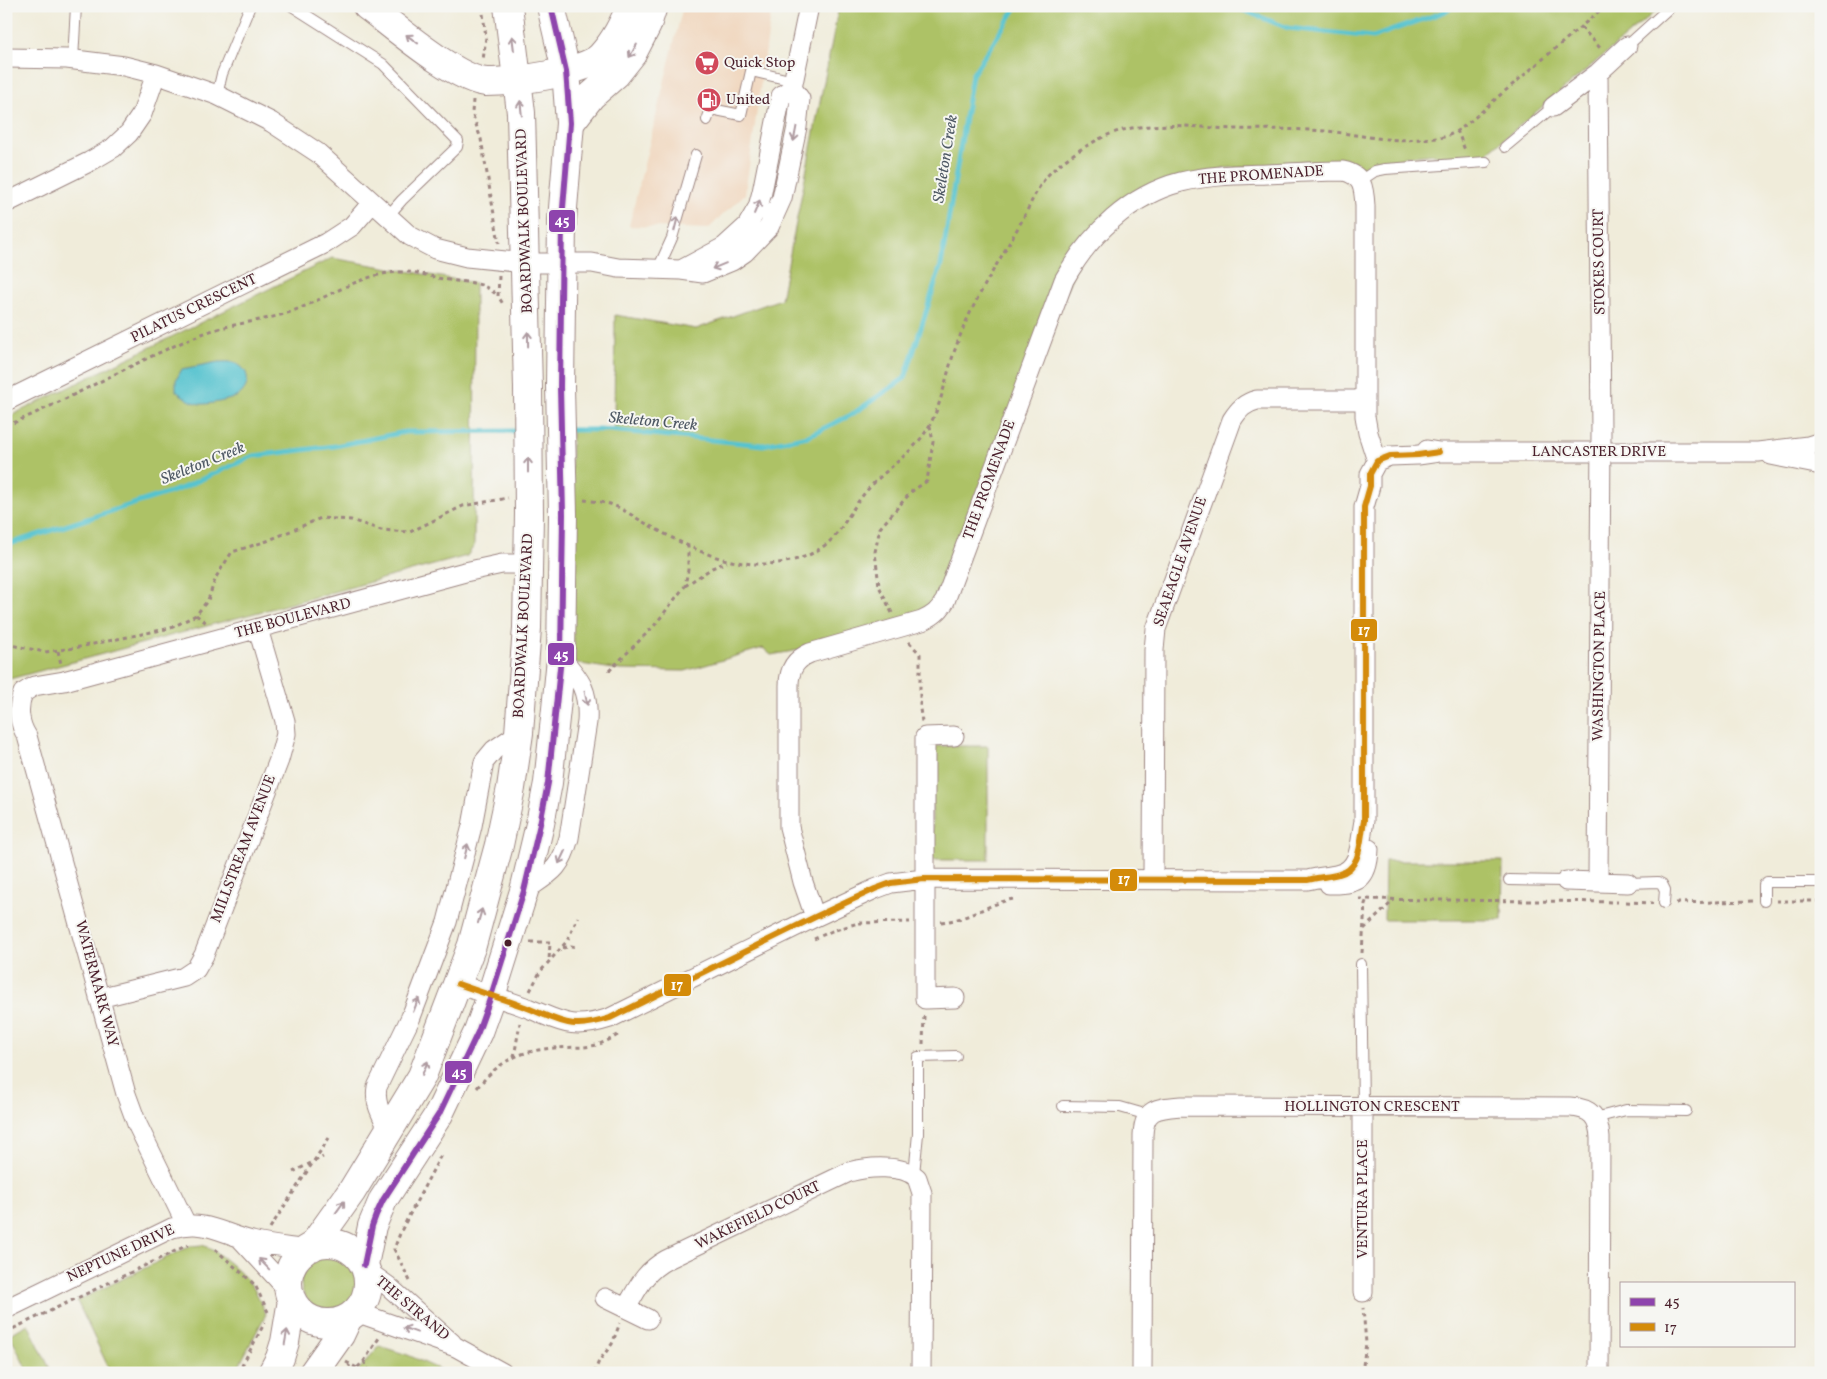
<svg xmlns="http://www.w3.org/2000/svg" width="1827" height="1379" viewBox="0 0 1827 1379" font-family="Vollkorn,serif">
	<rect width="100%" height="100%" fill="#f6f6f2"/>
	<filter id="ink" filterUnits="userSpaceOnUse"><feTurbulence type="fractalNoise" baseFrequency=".02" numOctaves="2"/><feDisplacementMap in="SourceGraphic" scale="10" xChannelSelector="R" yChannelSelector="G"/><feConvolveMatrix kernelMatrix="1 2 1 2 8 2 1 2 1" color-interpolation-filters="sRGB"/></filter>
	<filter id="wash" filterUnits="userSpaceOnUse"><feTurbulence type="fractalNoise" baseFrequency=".0096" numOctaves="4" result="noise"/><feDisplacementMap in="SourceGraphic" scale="20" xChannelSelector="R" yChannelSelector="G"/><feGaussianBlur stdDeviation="1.12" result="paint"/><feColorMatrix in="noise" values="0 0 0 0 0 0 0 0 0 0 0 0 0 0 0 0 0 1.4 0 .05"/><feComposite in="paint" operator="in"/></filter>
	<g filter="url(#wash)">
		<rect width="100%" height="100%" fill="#f0ecda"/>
		<path fill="#f0d5bc" d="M683,6H772L745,194L708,229L629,226Z"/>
		<path fill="#adc266" stroke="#7c7048" d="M839,6H1662L1486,154L1441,159L1435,154L1403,157L1398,163L1362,168L1351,164L1223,168L1092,229L938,596L928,610L799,650L771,655L763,648L685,671L620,670L568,662L572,430H614L615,315L696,329L781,299Z
			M332,258L475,283L474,546L467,556L6,680V418Z
			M932,746H988V860H932Z
			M1385,861H1503L1502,920H1384Z
			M202,1245C216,1249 247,1277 254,1289C259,1297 262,1306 266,1314L235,1373H111L77,1301L184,1249L191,1246Z
			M301 1282a29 29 0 1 1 58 0a29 29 0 1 1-58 0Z
			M28,1324L52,1373H28L10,1334Z
			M379,1346L408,1355L447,1373H356Z"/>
		<path fill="#56c3cf" stroke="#50717d" d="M218,362C223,362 229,361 234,363C250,368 252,386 238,396C231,400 207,405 200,404C191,403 183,396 176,391V380L182,369Z"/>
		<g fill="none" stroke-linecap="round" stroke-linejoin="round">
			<path stroke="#56c3cf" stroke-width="5" d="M1233,6L1288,28L1373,37L1444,12L1452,6
				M569,430H609L763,445L808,436L851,415L905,378L941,265L972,75L1017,6
				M6,545L180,489L253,456L335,446L405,432L521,431"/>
		</g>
	</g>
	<g filter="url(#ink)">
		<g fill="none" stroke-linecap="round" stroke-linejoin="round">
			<defs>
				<path id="lane" d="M292,6L383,64L458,141L457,147L402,200L388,216
					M1627,46L1670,7
					M73,60L76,6
					M217,95L222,74L250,6
					M707,120L711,109L741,115L751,71L794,81
					M1505,147L1553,107
					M1360,181L1375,171L1385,169L1486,162
					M658,269L672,238L696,155
					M1509,880L1566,881
					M1628,883L1658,882L1662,884L1665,890L1664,903
					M1764,901V885L1767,882H1821
					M1361,964L1363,1106
					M1063,1106L1120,1107L1148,1115
					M1595,1118L1626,1110L1686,1111
					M914,1174L918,1134V1057L956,1056"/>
				<path id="street" d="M6,58L67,59L124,66L156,74L217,95L271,122L318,153L410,236L435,249L467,257L525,263H592L618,268L681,270L703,273L732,261L745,252L769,227L782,198L797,127L800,99L792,88
					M1553,107L1598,73L1627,46
					M6,203L89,162L113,148L129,133L142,114L156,74
					M681,270L724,247L747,226L758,207L762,192L781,96L792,88L809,6
					M6,401L326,243L352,226L372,203
					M1427,450L1439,452H1758L1808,446L1821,442
					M1771,455L1821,465
					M954,736L925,737V999L955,998
					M1153,879L1154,650L1156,629L1232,420C1239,409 1245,403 1257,400H1365
					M1566,881L1628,883
					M1598,881L1601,433L1598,73
					M1329,884C1358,885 1368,879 1369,849
					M524,891C550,873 560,871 569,838L587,722C589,691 581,680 561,658
					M815,917L803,882L789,827V685C789,669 796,659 810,653L922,621C933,616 939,611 945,601L1064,280C1089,235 1130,195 1181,182C1209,175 1238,175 1267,174C1292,173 1318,171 1343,171C1363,175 1364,188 1365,206V416L1368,433L1377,461
					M458,984C480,992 503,999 525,1007C561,1021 570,1031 610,1018L815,917L875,889L891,883L924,879L1308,880C1318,877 1329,877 1339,874C1362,869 1360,839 1364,821V507L1370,486V474L1377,461L1390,456L1418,455L1439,452
					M99,998L184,977L196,969L204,955L279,760L286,734L285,721L258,629
					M389,1130C382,1115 374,1104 377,1087L411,1017L447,922L472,826L484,762L494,750L519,733
					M186,1224L137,1124L126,1094L27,736C19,724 17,707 23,693L34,686L64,681L465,572L502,564H528
					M240,1238L289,1291
					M367,1271L388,1286L452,1343
					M1363,1292V1106
					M605,1298L648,1319
					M626,1308C638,1288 644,1272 666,1260L849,1172C867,1167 903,1164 917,1178L922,1193L921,1373
					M6,1309L172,1228C207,1219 220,1233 252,1241C270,1246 289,1247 307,1250
					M356,1312L456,1347L503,1373
					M1142,1373L1143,1135C1144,1108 1158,1108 1181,1106L1570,1107C1591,1108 1599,1117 1600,1138L1599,1373"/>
				<path id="secondary" d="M517,79L521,113L528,388
					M560,387L562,220L570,123L566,71
					M288 1283a40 40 0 1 1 80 0a40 40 0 1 1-80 0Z
					M312,1247L352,1191L422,1076L472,945L499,845L511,788L519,733L527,628L529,514
					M364,1265L372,1226L383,1200L439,1114L478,1032L491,996L524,891L540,824L548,783L556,709L561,658L563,514
					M272,1373L280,1358L285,1342L292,1300
					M313,1373L340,1335L348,1318"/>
				<path id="highway" d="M367,6C394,26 455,79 486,82C511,82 585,73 601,56C615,41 623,24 631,6
					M508,6L517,79
					M551,6L566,71
					M570,123L591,96L616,74L632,54L647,25L653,6"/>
			</defs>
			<use href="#lane" stroke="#9d8682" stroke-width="12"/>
			<use href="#street" stroke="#9d8682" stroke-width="21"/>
			<use href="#secondary" stroke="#9d8682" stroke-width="30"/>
			<use href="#highway" stroke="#9d8682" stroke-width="30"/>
			<path stroke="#9d8682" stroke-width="3" stroke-dasharray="4 4" stroke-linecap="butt" d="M482,6L486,37L483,60
				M1581,27L1601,49
				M473,100L472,113L481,139L499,243
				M1457,130L1465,150
				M499,276L498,296L503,304
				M6,426C73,398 135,361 202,334C227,324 260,322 287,313C326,300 362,271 405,272C420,272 434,278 449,280C469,283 483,281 498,296
				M584,500C592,501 602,502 610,504C622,508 634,517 645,523C681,543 719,565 762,564C790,564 820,556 838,532C847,520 854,506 864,494C883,470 913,454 928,428C943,403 946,373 956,347C971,303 998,264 1020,224C1030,207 1036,187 1050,173C1064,159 1082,148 1099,139C1142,117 1191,128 1236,129C1269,130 1302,128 1335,132C1365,136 1390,142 1421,139C1429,138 1438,139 1447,136C1466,128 1484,109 1499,96C1535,66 1570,36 1605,6
				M685,586L712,568L727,562
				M892,613L879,586L875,552L880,528L911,492L927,481L933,442L930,426
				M196,615L208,624
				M909,642L920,654V709L922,722
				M6,644L45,652L74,648L171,628L196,615L208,600L216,577L232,552L267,541L321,518L351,520L381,530L410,532L463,506L508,498
				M58,651L61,664
				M609,671L654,626L685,586L688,570V546
				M1359,899L1618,902
				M1776,901H1821
				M1626,902L1653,903
				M1676,903L1753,901
				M941,922C969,920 987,904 1013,899
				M1364,929L1394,900
				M814,939L832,931L858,923L910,922
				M530,942H550L549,961
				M563,948L571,946L577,947
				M1362,953L1365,904L1367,899
				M530,991L540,972L567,941L578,917
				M923,1044L924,1015
				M514,1057L520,1023
				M477,1088C499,1061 519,1051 554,1048C582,1046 591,1051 618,1035
				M293,1172L323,1157
				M270,1228L329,1138
				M215,1249L255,1285L268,1312
				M410,1281L394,1249L401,1231L442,1153
				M6,1332L188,1245
				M364,1361L370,1373
				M346,1362L357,1368
				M238,1373L265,1322
				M344,1373L350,1365
				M352,1373L364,1361L379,1338
				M594,1373L599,1361L612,1344L620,1323
				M1362,1373L1366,1343L1363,1308"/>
			<use href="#lane" stroke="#fff" stroke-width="10"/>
			<use href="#street" stroke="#fff" stroke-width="19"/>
			<use href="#secondary" stroke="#fff" stroke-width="28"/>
			<use href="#highway" stroke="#fff" stroke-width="28"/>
			<defs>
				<path id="secondary-bridge" d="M560,387L563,514
					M528,388L529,514"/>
			</defs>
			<use href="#secondary-bridge" stroke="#9d8682" stroke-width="30" stroke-linecap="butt"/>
			<use href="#secondary-bridge" stroke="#fff" stroke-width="28"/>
			<defs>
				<path id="bus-1" d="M364,1265L372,1226L376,1215L383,1200L439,1114L478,1032L491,996L524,891L540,824L548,783L561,658L563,514L560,387L562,220L570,123L566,71L551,6"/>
				<path id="bus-2" d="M458,984C480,992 503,999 525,1007C561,1021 570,1031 610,1018L815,917L875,889L891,883L924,879L1308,880C1318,877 1329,877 1339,874C1362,869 1360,839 1364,821V507L1370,486V474L1377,461L1390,456L1418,455L1439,452"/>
			</defs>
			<use href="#bus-1" stroke="#f6f6f2" stroke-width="10"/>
			<use href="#bus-2" stroke="#f6f6f2" stroke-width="10"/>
			<use href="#bus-1" stroke="#8e44ad" stroke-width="6"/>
			<use href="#bus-2" stroke="#d48b09" stroke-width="6"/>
		</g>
		<defs><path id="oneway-shaft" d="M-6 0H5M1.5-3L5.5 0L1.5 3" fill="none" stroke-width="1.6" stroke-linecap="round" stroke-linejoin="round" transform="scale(1.25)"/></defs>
		<g stroke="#ae9aa0">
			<use href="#oneway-shaft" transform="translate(412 39) rotate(-144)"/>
			<use href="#oneway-shaft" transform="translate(513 43) rotate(-97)"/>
			<use href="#oneway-shaft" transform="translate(633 51) rotate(121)"/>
			<use href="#oneway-shaft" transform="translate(521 108) rotate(-96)"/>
			<use href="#oneway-shaft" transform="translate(795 134) rotate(101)"/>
			<use href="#oneway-shaft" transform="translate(757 207) rotate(-67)"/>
			<use href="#oneway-shaft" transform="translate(676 224) rotate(-76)"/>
			<use href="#oneway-shaft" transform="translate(719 266) rotate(158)"/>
			<use href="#oneway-shaft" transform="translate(528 339) rotate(-91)"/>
			<use href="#oneway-shaft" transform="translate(528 465) rotate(-90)"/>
			<use href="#oneway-shaft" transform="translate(586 698) rotate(78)"/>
			<use href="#oneway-shaft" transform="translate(466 851) rotate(-76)"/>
			<use href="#oneway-shaft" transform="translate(562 857) rotate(115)"/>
			<use href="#oneway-shaft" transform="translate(480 916) rotate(-74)"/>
			<use href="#oneway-shaft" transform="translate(416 1005) rotate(-68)"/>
			<use href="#oneway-shaft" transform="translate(425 1068) rotate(-67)"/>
			<use href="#oneway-shaft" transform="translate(340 1207) rotate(-54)"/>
			<use href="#oneway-shaft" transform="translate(264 1264) rotate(-134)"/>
			<use href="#oneway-shaft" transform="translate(410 1330) rotate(-160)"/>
			<use href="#oneway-shaft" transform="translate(286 1337) rotate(-80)"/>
		</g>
	</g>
	<defs>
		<symbol id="supermarket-disc" viewBox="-11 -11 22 22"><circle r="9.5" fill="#d1495b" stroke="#f6f6f2"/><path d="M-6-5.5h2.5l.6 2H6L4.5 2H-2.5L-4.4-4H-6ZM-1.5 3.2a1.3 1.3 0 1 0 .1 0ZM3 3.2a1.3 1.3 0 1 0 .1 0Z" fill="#fff"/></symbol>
		<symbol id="fuel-disc" viewBox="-11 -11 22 22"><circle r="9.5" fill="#d1495b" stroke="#f6f6f2"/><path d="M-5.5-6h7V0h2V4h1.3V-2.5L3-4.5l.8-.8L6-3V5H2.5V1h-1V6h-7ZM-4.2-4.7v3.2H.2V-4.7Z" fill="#fff"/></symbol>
	</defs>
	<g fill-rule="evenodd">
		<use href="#supermarket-disc" x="693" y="49" width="28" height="28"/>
		<use href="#fuel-disc" x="695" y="86" width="28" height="28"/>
	</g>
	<circle fill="#4a1f2b" stroke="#f6f6f2" stroke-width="2" cx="508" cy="943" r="4.5"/>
	<g text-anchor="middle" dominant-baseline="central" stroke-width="4" stroke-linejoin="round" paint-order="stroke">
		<g font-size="15" fill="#4a1f2b" stroke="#f6f6f2" text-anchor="start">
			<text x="724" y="63">Quick Stop</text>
			<text x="726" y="100">United</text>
		</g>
		<g font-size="15" fill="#4a1f2b" stroke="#f6f6f2">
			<text transform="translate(1261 176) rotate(-4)">THE PROMENADE</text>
			<text transform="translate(525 221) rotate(-92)">BOARDWALK BOULEVARD</text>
			<text transform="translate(1600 262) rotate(-91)">STOKES COURT</text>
			<text transform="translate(194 309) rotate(-26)">PILATUS CRESCENT</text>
			<text x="1599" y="452">LANCASTER DRIVE</text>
			<text transform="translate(990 480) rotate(-70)">THE PROMENADE</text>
			<text transform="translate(1181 562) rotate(-71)">SEAEAGLE AVENUE</text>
			<text transform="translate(293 619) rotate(-15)">THE BOULEVARD</text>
			<text transform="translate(524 626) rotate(-87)">BOARDWALK BOULEVARD</text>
			<text transform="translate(1600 666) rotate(-89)">WASHINGTON PLACE</text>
			<text transform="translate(244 849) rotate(-69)">MILLSTREAM AVENUE</text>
			<text transform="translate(96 984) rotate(75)">WATERMARK WAY</text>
			<text x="1372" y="1107">HOLLINGTON CRESCENT</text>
			<text transform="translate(1363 1199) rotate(-90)">VENTURA PLACE</text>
			<text transform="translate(758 1216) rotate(-26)">WAKEFIELD COURT</text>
			<text transform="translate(121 1254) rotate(-25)">NEPTUNE DRIVE</text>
			<text transform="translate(412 1309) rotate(40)">THE STRAND</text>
		</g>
		<g font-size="16" font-style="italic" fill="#4e5864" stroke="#f6f6f2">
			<text transform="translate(946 159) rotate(-81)">Skeleton Creek</text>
			<text transform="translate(653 422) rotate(5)">Skeleton Creek</text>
			<text transform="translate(203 464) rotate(-22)">Skeleton Creek</text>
		</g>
	</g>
	<g stroke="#f6f6f2" stroke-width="2">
		<rect x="548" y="209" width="28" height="24" rx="5" fill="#8e44ad"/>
		<rect x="1350" y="618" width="28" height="24" rx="5" fill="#d48b09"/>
		<rect x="547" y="642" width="28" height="24" rx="5" fill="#8e44ad"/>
		<rect x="1109" y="868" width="29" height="24" rx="5" fill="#d48b09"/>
		<rect x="663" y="973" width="29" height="24" rx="5" fill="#d48b09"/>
		<rect x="444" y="1060" width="29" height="24" rx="5" fill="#8e44ad"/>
	</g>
	<g font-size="14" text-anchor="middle" font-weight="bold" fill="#fff">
		<text x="562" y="225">45</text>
		<text x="1364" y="635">17</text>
		<text x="561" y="659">45</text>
		<text x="1124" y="884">17</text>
		<text x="677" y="990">17</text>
		<text x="459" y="1077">45</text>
	</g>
	<rect width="1827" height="1379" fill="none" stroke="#f6f6f2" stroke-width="25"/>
	<rect x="1620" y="1282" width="175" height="65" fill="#f6f6f2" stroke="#b1a0a2"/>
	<rect x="1630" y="1298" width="25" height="8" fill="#8e44ad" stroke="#b1a0a2"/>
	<text x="1664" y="1306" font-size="15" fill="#4a1f2b">45</text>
	<rect x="1630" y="1323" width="25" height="8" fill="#d48b09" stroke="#b1a0a2"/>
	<text x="1664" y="1332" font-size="15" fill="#4a1f2b">17</text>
</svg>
